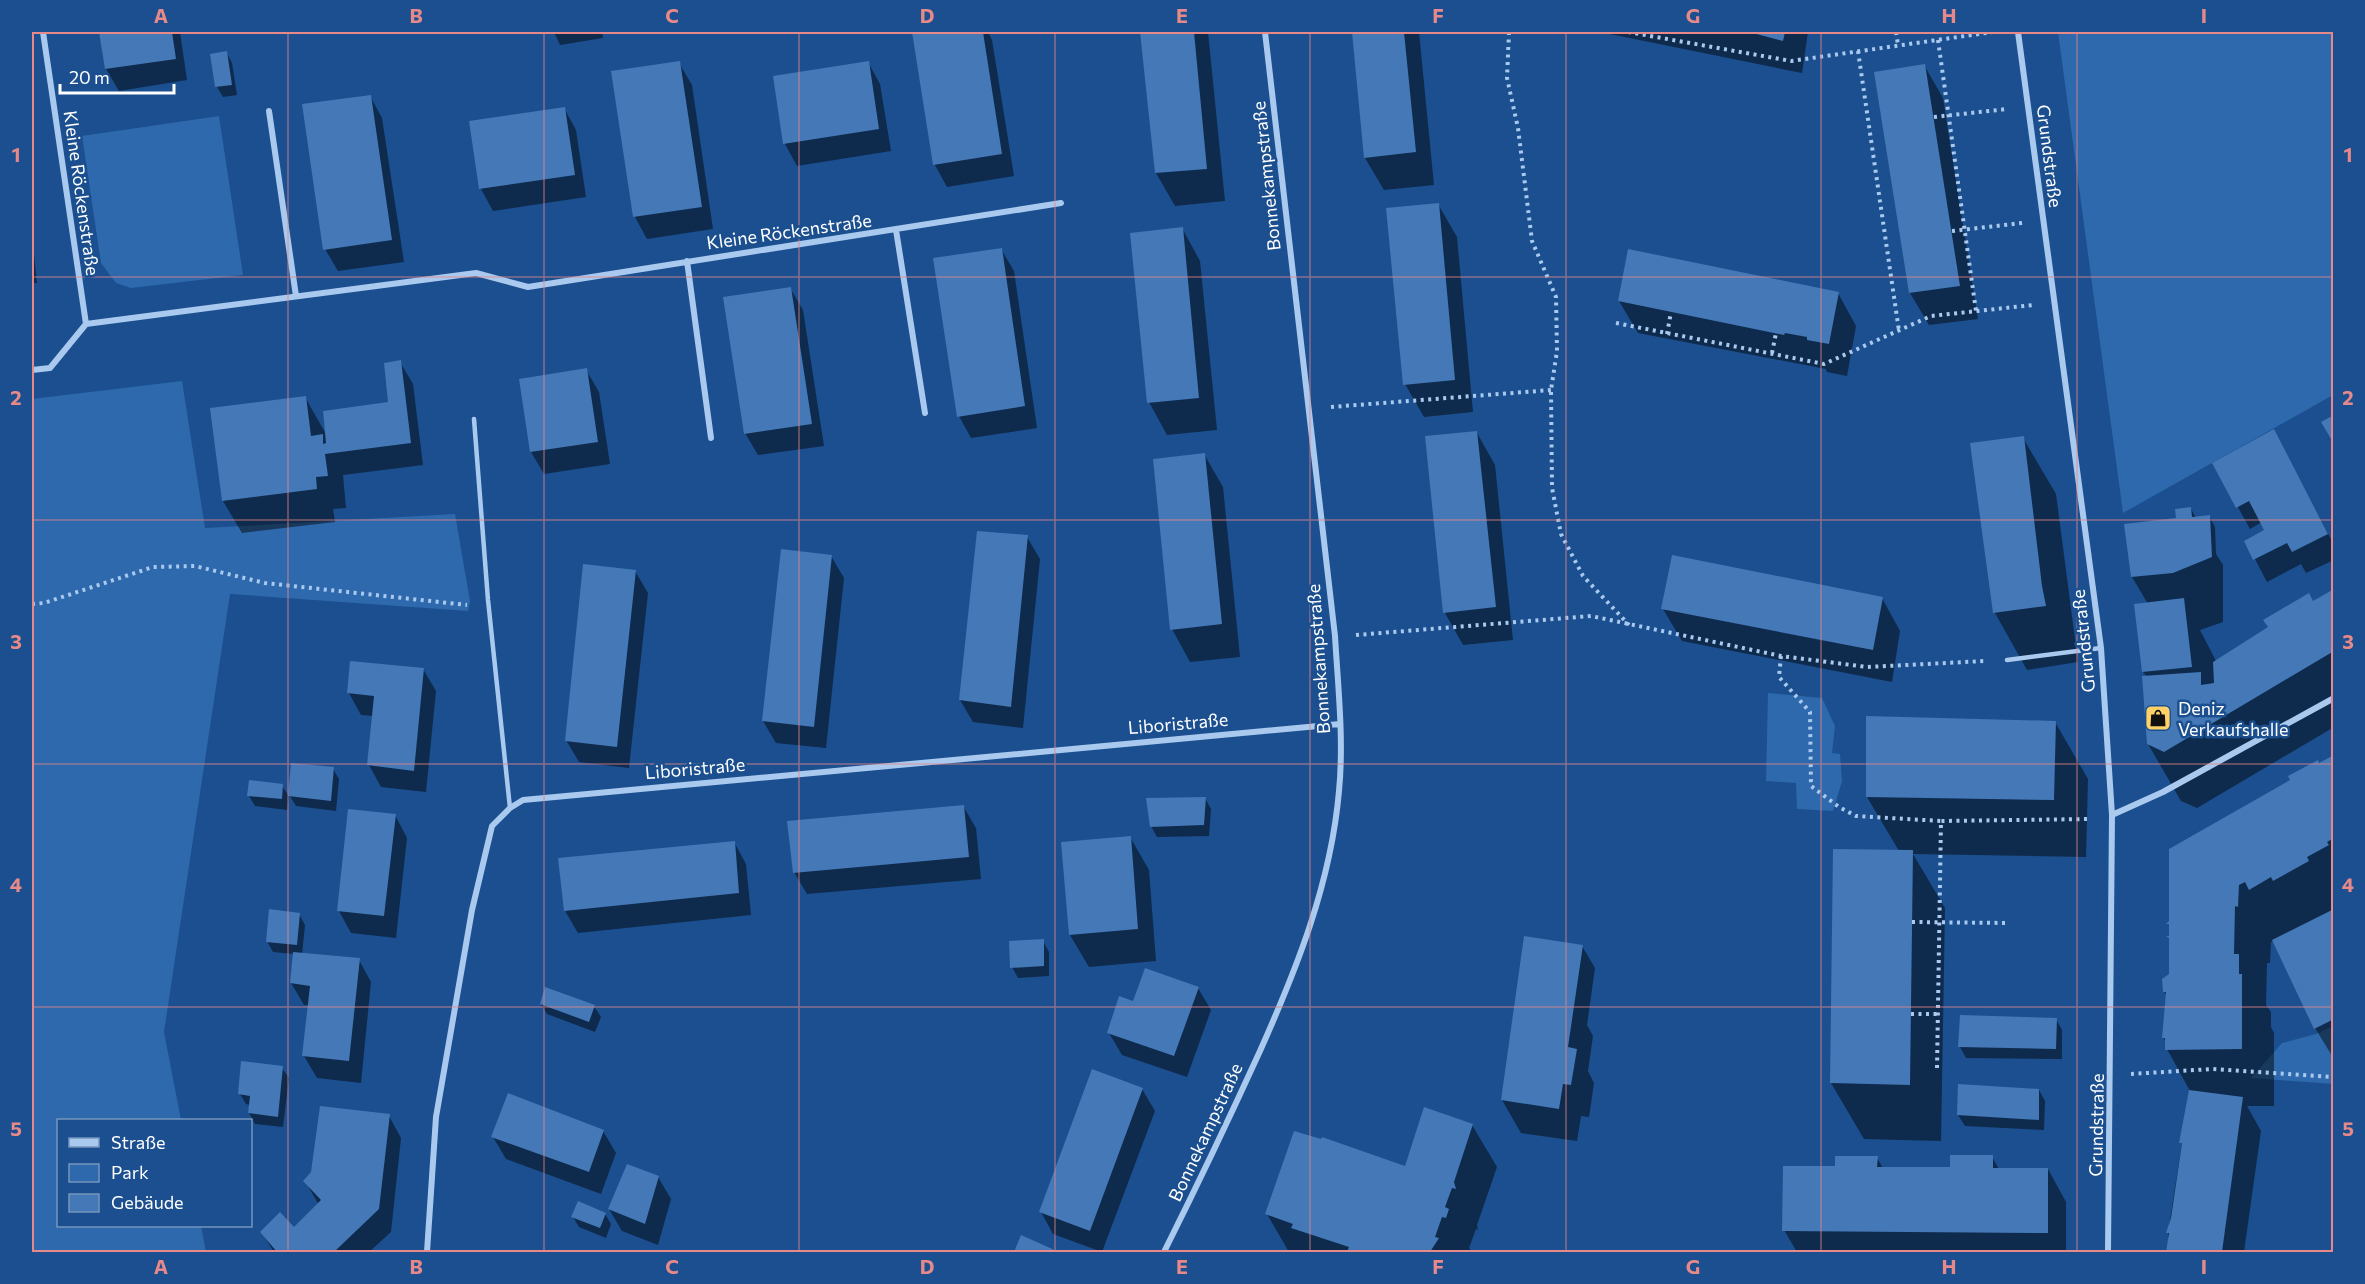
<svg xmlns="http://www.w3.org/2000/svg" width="2365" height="1284" viewBox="0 0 2365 1284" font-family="Commissioner,sans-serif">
	<rect width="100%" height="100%" fill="#1b4f8f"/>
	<path fill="#2e69ad" d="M2058,32H2333V395L2123,513Z
		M219,116L243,275L131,288L116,283L101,263L82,136Z
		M182,381L205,528L455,514L470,601L468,611L230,594L164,1032L181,1120H58V1226H201L206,1252H32V399Z
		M1768,693L1822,698L1835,726L1832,753L1840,754L1842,781L1833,811L1797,809L1796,783L1766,781Z
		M2333,1026V1084L2251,1078L2282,1043L2316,1034Z"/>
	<path fill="#0007" d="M101,32H180L187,80L119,91L106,69Z
		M554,32H602L603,38L560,45Z
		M914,32H988L992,40L1014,176L947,187L935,165Z
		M1142,32H1208L1225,201L1175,206L1156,173Z
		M1353,32H1419L1434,185L1384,190L1365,158Z
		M1600,32H1808L1802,73Z
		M226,52L232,63L237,95L223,97L217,87Z
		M868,62L880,84L891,151L797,166L785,144Z
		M679,63L692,85L713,229L647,239L635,217Z
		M1924,65L1943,98L1978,319L1929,325L1910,293Z
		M370,96L382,118L404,262L338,271L325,249Z
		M564,108L576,130L586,197L493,211L481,189L471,122Z
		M1438,204L1457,237L1473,412L1424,417L1405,384Z
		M1182,228L1200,261L1217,430L1167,435L1149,402Z
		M32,236L37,283H32Z
		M1001,249L1014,271L1037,428L971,438L959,416Z
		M790,288L803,310L824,446L758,455L745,433Z
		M1838,293L1856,326L1847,376L1827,372L1826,369L1638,333L1619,301Z
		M400,362L413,384L423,465L343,475L346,508L333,509L335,522L242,533L223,501L305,397L327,436L390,404Z
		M586,370L599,392L610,464L544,474L531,452Z
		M2274,431L2334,545V560L2306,573L2301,564L2267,582L2246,542L2266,531L2262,522L2250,529L2214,464Z
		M1477,433L1495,465L1513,640L1463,645L1445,613Z
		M2023,438L2056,494L2078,662L2027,670L1995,613L1972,445Z
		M1204,454L1223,487L1240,657L1190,662L1172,629Z
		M2191,509L2196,518L2209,516L2215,527L2216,554L2223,565V622L2200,630L2216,661L2334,591V727L2197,808L2181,801L2148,744L2147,677L2143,672L2148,604L2132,577L2125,525L2178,520Z
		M1027,537L1040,559L1023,728L973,722L960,700Z
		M831,556L844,578L826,748L776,743L763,721Z
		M635,571L648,593L629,768L579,762L566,740Z
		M1882,598L1900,631L1892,682L1682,641L1663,609Z
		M423,669L436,691L426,792L381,787L369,765L374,716L361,715L349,693Z
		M2055,722L2088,779L2086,857L1913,854L1945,908L1941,1141L1864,1139L1831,1083L1899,851L1867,797Z
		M2334,757V1059L2315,1028L2274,941L2271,942L2270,963H2267L2266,1005L2271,1012V1027L2274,1033V1106H2247L2261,1131L2244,1252H2168V1233L2190,1091L2167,1049L2164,1038L2167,996L2164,991L2170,975L2319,765Z
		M333,769L339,779L336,811L296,806L290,796Z
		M282,786L289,796L287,810L255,806L249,796Z
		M1205,798L1211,809L1209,836L1157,837L1151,826Z
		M963,806L976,828L981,879L807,894L794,872Z
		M395,815L407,838L396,938L351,933L339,911Z
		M1130,837L1149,870L1156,961L1089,967L1070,935Z
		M734,842L746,864L751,915L578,933L565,911Z
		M299,914L305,925L302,955L359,960L371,982L361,1083L317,1078L304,1056L309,1005H304L291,983L294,954L273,952L267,941Z
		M1043,941L1049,952V976L1018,978L1012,967Z
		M1582,946L1595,968L1587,1025L1593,1036L1588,1071L1594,1083L1589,1117L1581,1116L1577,1141L1521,1133L1502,1100Z
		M1198,988L1211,1010L1187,1077L1122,1055L1109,1033L1134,1003Z
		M541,1004L594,1006L601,1017L595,1032L547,1014Z
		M2056,1019L2062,1030V1059L1966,1058L1960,1047Z
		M282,1068L289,1078L283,1127L255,1124L249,1113L250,1105L246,1104L240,1094Z
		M1142,1089L1155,1111L1102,1252L1053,1234L1041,1212Z
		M2039,1090L2045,1101L2044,1130L1965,1126L1958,1115Z
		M389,1116L401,1138L391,1232L369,1252H274L262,1233L294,1229L319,1205L305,1181Z
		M1472,1125L1497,1167L1477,1225L1478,1230L1476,1229L1469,1248L1472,1252H1289L1267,1214L1406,1168Z
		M603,1131L616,1153L601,1194L506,1159L493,1137Z
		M1992,1157L1999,1169H2048L2066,1202V1252H1797L1784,1230L1837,1168L1877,1158L1883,1168L1951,1169Z
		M658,1177L671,1199L658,1245L622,1231L609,1209Z
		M605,1214L611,1224L606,1238L579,1227L573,1217Z
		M1021,1237L1055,1252H1015Z"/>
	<path fill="#4478b7" d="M99,32H172L176,59L105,69Z
		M912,32H983L1002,154L933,165Z
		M1140,32H1194L1207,169L1155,173Z
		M1352,32H1404L1416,152L1364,158Z
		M1749,32H1785L1783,41Z
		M227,51L232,85L215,87L210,54Z
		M680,61L702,207L633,217L611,71Z
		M869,61L879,129L783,144L773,76Z
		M1925,64L1960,286L1909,293L1874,72Z
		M371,95L392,240L323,250L302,104Z
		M565,107L575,175L479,189L469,121Z
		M1439,203L1455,380L1403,385L1386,208Z
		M1183,227L1199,398L1147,403L1130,233Z
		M1002,248L1025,406L957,417L933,258Z
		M1628,249L1839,292L1829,344L1807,340V337L1785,333L1784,335L1618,301Z
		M791,287L812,424L744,434L723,297Z
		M401,360L411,443L325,454L328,476L316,477L317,489L222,501L210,408L306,396L311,436L323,434V444L326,443L323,411L388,402L384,363Z
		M587,368L598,442L530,452L519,379Z
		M2334,415V444L2321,422Z
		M2274,429L2328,534L2292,552L2287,543L2253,560L2244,541L2264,530L2249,501L2236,508L2212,463Z
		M1477,431L1496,607L1443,613L1425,436Z
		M2024,436L2042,586L2046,606L1993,613L1970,443Z
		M1205,453L1222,624L1170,630L1153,459Z
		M2191,507L2192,517L2210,515L2212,557L2173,573L2131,577L2124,524L2176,518L2175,509Z
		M977,531L1028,535L1011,707L959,700Z
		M781,549L832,555L814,727L762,721Z
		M1672,555L1883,597L1873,650L1661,609Z
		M583,564L636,570L617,747L565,741Z
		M2334,589V651L2164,752L2147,744L2142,676L2201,672V685L2214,683L2213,662L2268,627L2263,620L2309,593L2313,601Z
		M2184,598L2192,667L2142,672L2134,604Z
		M350,661L424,668L414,771L367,765L374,696L347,693Z
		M1866,716L2056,721L2054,800L1866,797Z
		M2334,755V838L2327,842L2329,845L2307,857L2309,861L2273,881L2271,877L2249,890L2245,882L2239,885L2238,907L2235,906L2234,954H2239V974H2242V1049L2165,1050V1038H2162L2166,992H2163L2162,979L2169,974V938L2166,936H2169V924H2166L2169,921V849L2290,780L2288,776L2318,760L2319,763Z
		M291,763L334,767L331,801L288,796Z
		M249,780L283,784L282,799L247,796Z
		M1206,797L1204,825L1150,827L1146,798Z
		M964,805L969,857L793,873L787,821Z
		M348,809L396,814L384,916L337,911Z
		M1131,836L1138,929L1069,935L1061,842Z
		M735,841L739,893L564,911L558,858Z
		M1833,849L1913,850L1910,1085L1830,1083Z
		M269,909L300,913L297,945L266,942Z
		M2334,909V1019L2314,1029L2272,940Z
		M1524,936L1583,945L1568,1047L1577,1049L1571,1085L1563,1084L1559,1109L1501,1100Z
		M1044,939V966L1010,968L1009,941Z
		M293,952L360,958L349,1061L302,1056L310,986L290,983Z
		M1145,968L1199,987L1174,1056L1107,1033L1119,996L1133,1001Z
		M545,987L595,1005L589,1022L540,1004Z
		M1960,1015L2057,1018L2056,1049L1958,1047Z
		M241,1061L283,1066L278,1117L248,1113L250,1096L238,1094Z
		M1092,1069L1143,1088L1090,1231L1039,1212Z
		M1958,1084L2039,1089V1120L1957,1115Z
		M2189,1090L2243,1097L2222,1252H2166L2169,1233H2166L2171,1218L2182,1143H2179Z
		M508,1093L604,1130L589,1172L491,1137Z
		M320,1106L390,1114L379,1209L334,1252H277L260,1232L280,1212L294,1227L321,1200L303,1181L311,1172Z
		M1424,1107L1473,1124L1454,1182L1456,1189L1452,1188L1445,1207L1449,1209L1446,1218L1442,1217L1435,1237L1439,1238L1430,1252H1347L1349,1247L1291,1228L1293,1224L1265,1214L1294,1131L1321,1139L1322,1137L1405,1166Z
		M1950,1155H1993V1168H2048V1233L1782,1231L1783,1166H1835V1156H1878L1877,1167H1950Z
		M627,1164L659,1176L645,1224L608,1209Z
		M578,1201L606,1213L600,1228L571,1217Z
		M1021,1235L1059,1252H1014Z"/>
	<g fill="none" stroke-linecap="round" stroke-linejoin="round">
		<path stroke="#a9c9ee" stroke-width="4" stroke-dasharray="3 4.5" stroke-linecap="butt" d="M1509,32L1507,78L1518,128L1532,241L1556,297L1557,351L1551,390L1552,488L1561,534L1583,576L1629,625
			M1628,32L1791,61L1993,32
			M1896,32L1898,45
			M1938,40L1976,311
			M1858,51L1899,331
			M1934,117L2007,109
			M1952,231L2022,223
			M1616,323L1824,364L1931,316L2033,305
			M1667,334L1671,312
			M1772,353L1776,333
			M1331,407L1551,390
			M32,604L44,603L153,567L195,566L265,583L467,605
			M1356,635L1591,616L1781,656L1867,667L1985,661
			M1781,656L1779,677L1810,712L1811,786L1839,807L1856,816L1941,821
			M1912,922L2008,923
			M1911,1014H1938
			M1937,1068L1941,821L2090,819
			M2131,1074L2212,1069L2334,1077"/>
		<path stroke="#a9c9ee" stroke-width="4.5" d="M474,419L488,600L510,808
			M2007,660L2101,648"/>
		<path stroke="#a9c9ee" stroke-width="6" d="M2018,32L2101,648L2112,815L2108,1252
			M269,111L296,296
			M896,230L925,413
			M687,261L711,438
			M86,324L476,273L528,287L1061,203
			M32,370L50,368L86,324L43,32
			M2112,815L2163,792L2334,698
			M427,1252L436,1117L472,910L492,826L510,808L523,800L1340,724
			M1164,1252C1197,1186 1229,1119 1260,1051C1297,968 1331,883 1339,791C1344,740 1338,687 1335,636L1265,32"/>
	</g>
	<path fill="none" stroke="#e88989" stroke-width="1.5" stroke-opacity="0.55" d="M288,32V1252M544,32V1252M799,32V1252M1055,32V1252M1310,32V1252M1566,32V1252M1821,32V1252M2077,32V1252M32,277H2334M32,520H2334M32,764H2334M32,1007H2334"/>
	<defs>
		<symbol id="shop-square" viewBox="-11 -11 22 22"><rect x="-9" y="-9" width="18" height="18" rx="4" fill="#ffd166" stroke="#1b4f8f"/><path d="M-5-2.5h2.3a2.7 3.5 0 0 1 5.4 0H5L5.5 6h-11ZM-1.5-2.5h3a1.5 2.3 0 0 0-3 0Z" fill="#111"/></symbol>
	</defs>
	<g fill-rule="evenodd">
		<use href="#shop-square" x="2143" y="703" width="30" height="30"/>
	</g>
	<g text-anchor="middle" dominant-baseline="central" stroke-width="5" stroke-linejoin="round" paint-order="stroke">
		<g font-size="18" fill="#fff" stroke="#1b4f8f">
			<text transform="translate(2050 156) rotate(83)">Grundstraße</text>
			<text transform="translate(1266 176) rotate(-96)">Bonnekampstraße</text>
			<text transform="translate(82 193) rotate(82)">Kleine Röckenstraße</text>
			<text transform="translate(789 231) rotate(-8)">Kleine Röckenstraße</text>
			<text transform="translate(2083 641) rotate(-96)">Grundstraße</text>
			<text transform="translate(1318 659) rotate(-94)">Bonnekampstraße</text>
			<text transform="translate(1178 723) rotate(-5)">Liboristraße</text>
			<text transform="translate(695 768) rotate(-5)">Liboristraße</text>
			<text transform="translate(2096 1125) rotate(-89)">Grundstraße</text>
			<text transform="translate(1205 1132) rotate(-65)">Bonnekampstraße</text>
		</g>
		<g font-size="18" fill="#fff" stroke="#1b4f8f" text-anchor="start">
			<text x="2178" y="708">Deniz<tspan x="2178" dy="21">Verkaufshalle</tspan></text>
		</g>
	</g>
	<rect width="2365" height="1284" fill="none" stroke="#1b4f8f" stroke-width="66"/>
	<rect x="57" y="1119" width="195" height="108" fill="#1b4f8f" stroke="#7695bc" stroke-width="1.5"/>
	<rect x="69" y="1138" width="30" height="9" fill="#a9c9ee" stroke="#7695bc" stroke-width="1.5"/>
	<text x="111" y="1149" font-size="18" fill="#ffffff">Straße</text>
	<rect x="69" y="1164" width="30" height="18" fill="#2e69ad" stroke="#7695bc" stroke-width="1.5"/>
	<text x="111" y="1179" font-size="18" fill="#ffffff">Park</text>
	<rect x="69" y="1194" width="30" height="18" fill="#4478b7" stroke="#7695bc" stroke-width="1.5"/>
	<text x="111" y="1209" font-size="18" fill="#ffffff">Gebäude</text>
	<path d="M60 84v9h114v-9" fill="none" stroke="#ffffff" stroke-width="3"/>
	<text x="69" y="84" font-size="18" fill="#ffffff" stroke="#1b4f8f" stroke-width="4.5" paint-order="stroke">20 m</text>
	<rect x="33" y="33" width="2299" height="1218" fill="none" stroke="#e88989" stroke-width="2"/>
	<g font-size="20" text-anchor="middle" font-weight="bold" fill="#e88989">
		<text x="161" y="23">A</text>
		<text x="416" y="23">B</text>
		<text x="672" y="23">C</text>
		<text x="927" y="23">D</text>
		<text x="1182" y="23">E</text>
		<text x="1438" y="23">F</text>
		<text x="1693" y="23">G</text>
		<text x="1949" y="23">H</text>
		<text x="2204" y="23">I</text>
		<text x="16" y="162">1</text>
		<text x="2348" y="162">1</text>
		<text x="16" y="405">2</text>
		<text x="2348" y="405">2</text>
		<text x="16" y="649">3</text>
		<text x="2348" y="649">3</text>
		<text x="16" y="892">4</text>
		<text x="2348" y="892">4</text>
		<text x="16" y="1136">5</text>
		<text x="2348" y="1136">5</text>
		<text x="161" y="1274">A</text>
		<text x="416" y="1274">B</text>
		<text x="672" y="1274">C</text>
		<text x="927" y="1274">D</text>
		<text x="1182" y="1274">E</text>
		<text x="1438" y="1274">F</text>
		<text x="1693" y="1274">G</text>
		<text x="1949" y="1274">H</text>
		<text x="2204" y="1274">I</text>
	</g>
</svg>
